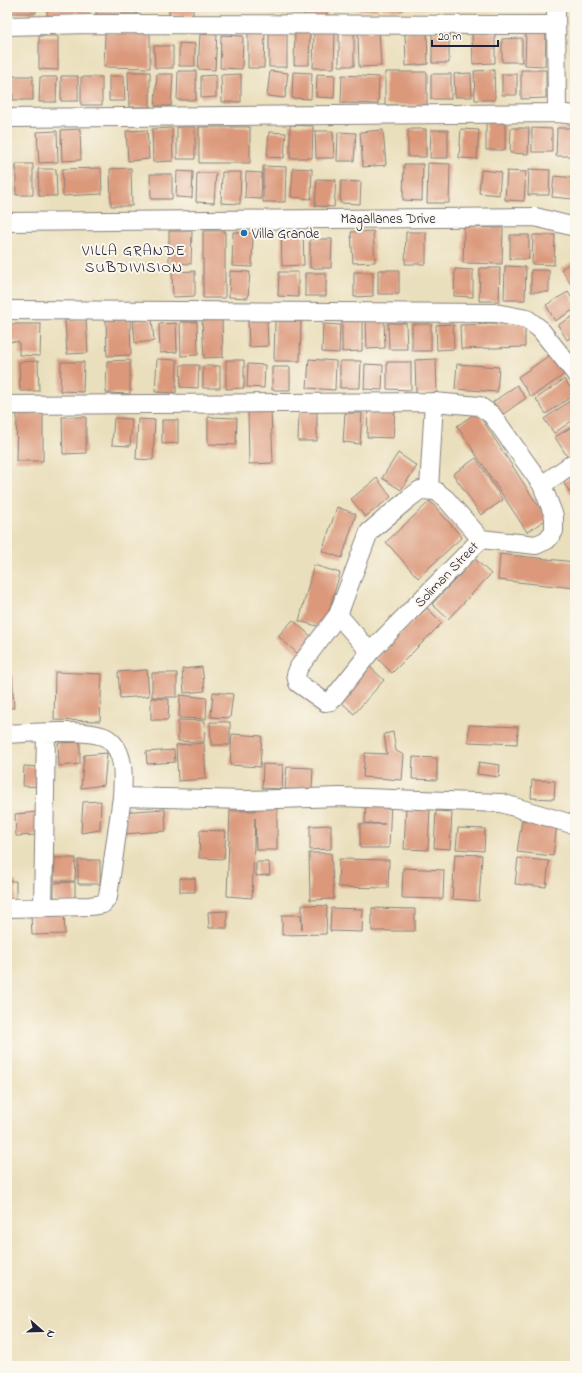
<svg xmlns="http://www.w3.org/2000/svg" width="582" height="1373" font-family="'Indie Flower',sans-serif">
<rect width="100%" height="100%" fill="#fbf7ec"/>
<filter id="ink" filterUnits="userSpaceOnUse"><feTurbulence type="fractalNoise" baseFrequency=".025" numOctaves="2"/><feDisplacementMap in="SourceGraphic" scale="8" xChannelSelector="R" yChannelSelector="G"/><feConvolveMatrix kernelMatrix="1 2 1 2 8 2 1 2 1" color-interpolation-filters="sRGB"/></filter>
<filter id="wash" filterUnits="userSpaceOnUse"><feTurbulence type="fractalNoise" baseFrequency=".012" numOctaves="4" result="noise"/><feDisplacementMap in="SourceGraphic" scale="16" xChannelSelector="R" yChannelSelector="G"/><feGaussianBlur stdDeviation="0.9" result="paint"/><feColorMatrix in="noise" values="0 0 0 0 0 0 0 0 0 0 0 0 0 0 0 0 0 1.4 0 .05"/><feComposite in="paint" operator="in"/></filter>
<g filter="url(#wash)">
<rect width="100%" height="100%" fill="#eadfbc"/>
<g id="blocks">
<path fill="#db987a" d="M9,7H36V13H9Z
M47,7H88V17H47Z
M96,7H137V14H96Z
M169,7H193V17L169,15Z
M304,7H327V17H304Z
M355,7H378V10H355Z
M382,7H404L403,10L382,9Z
M412,7H431L430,9L412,8Z
M269,30H287V67H269Z
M295,30H310L309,65H294Z
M379,30L381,66L359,67L358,31Z
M314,31H335L334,68H313Z
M339,31H354V66H339Z
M427,31L428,64L406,66L405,32Z
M526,31H546L545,66L525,65Z
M248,32H265L264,68H248Z
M449,32V63H432V33Z
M495,32V63L473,64L472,33Z
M105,33H150V68L104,67Z
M200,34L217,35L215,70L198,69Z
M221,35L243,36L242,69L220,68Z
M39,36H58V70L39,69Z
M522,38V62H502V39Z
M179,43L195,44V66H179Z
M154,46H173V68H155Z
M494,70L495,100H475L474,71Z
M521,70H546V98L521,99Z
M178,71H196V100H177Z
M270,71L288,73L285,98L267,96Z
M128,72H150V107H129Z
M293,72L312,73L311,99L292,98Z
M385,72H427V105H385Z
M471,73L472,97H455L454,74Z
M157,74H173L171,106H155Z
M241,74V102H222L221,75Z
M317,74L335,75L334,98L316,97Z
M431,74H451V99H431Z
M502,74H517V95H502Z
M216,75V97L201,98V76Z
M342,75L379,77L378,104L341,103Z
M7,76H9V100H7Z
M13,76H33V100H13Z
M61,76H78V101H61Z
M109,76H124L125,101H109Z
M40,77H57L56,102H39Z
M81,77H102V105H81Z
M486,123L505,124V150H486Z
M290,125L313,126L312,158H290Z
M177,127H195V159H177Z
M199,127H250V163H199Z
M172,128L173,161L153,162L152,129Z
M511,128H529L528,154L510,153Z
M532,128L552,129V152H532Z
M557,128H574V156H556Z
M80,129L81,160L62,161L61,130Z
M408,129H426V157H408Z
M461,129L479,130L477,159L459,158Z
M147,130L149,159L128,161L126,131Z
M383,130L386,165L363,167L360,132Z
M431,130H448V158H430Z
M57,131L58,162L39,163L37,132Z
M315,131H333L334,158H316Z
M269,132L286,133L284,158L267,157Z
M338,132L356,133L354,161H337Z
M428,163L450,164L449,203H427Z
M16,164H33V195H16Z
M404,164H423L422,201L403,200Z
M11,166L12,196H7V167Z
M263,166L286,167L285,202H263Z
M101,168L102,194L63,196L62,169Z
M131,168L132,206H111L110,169Z
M293,168L312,169L311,199L291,197Z
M38,169H56L57,196H39Z
M529,169L550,170L549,195H528Z
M481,170L501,172L499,195L479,193Z
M177,171L193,172L192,198L176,197Z
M507,171L526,172L524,201L505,200Z
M222,172H241L240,204L221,203Z
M246,172L262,173L261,199L245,198Z
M197,173H216L214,203L196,202Z
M150,174H172V199H151Z
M554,176L575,178L573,199L552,197Z
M317,179L336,180L334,207L315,206Z
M341,181L361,182L360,204L340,203Z
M464,227L503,228L502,264L463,263Z
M169,231H192L191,264L169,263Z
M203,231H225V298H203Z
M303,231L304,265L282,266L281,232Z
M373,231L375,262L353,263L351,232Z
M233,232L253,233L252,267L232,266Z
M406,232H426V264H405Z
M510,235H529V259H510Z
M533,235H555L554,265L532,264Z
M310,239H332L331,268H310Z
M575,260V281L571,284L561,269Z
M505,266L526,267L525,300H504Z
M480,268H500L499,301H479Z
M455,269L473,270V297L454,296Z
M378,270H399V294H378Z
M531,270H549V292H531Z
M195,271V296L173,297L172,272Z
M230,271L250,272L248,298L229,297Z
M279,272H298V297L278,296Z
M354,272H373V296L354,297Z
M305,273H326V296H305Z
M568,292L575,303V309L555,321L546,305Z
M575,315V335L567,340L558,325Z
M86,319L88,353L67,354L65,320Z
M152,319L154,341L135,343L133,321Z
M222,319L223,357L204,358L202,320Z
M342,319H362V351L342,352Z
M106,320H130L131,355L107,356Z
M267,320L268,346L249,347L248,321Z
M366,320H384L385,348L367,349Z
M275,321H301L300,361H274Z
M180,322H197L198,355L181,356Z
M176,323L177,352L160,353L159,324Z
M388,323H406L407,349H389Z
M525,323V347L461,349L460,325Z
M7,324H41L40,356L19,355V342L7,341Z
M323,324L340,325L339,353L322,352Z
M412,324H431V351H412Z
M453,324L454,349L437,350L436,325Z
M550,355L564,375L531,397L518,377Z
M157,359L177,360L176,393L155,392Z
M309,359L336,361L335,390L307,388Z
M436,359L437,393L416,394L415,360Z
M130,360V394L106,393L107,361Z
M226,360H244V388L226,389Z
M38,361L39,391H20L19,362Z
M340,361H361L360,388H340Z
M61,362H84L83,392L60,391Z
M387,362H411V390L387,389Z
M248,364L265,365L264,388L247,387Z
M365,364L383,365L382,390L364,389Z
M457,364L499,367L497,392L455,389Z
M181,365H199L198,388L180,387Z
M203,366H220V388H203Z
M272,367H290V390H272Z
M564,379L575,394L546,414L536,399Z
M517,385L526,398L502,415L493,402Z
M575,397V419L554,433L544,419Z
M368,409L395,410L393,438L367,437Z
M271,410L273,463L249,464L248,411Z
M299,412H317V441H298Z
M477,412L547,519L527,532L457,426Z
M17,413H43V461H16Z
M345,413H362L360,444L343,442Z
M62,417H86V453L63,454Z
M208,417L237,418L236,445L208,444Z
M114,418L132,419L130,446L112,445Z
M138,419L155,420L153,460L136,459Z
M162,420H178V443L162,444Z
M575,425V453L568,458L555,437Z
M398,453L417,466L401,490L382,478Z
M476,458L503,500L481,515L453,474Z
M575,474V500L563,482Z
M377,478L391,497L365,517L351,499Z
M430,501L462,537L418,578L386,542Z
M337,507L356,514L342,558L322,551Z
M500,554L575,562V588L498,580Z
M475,559L491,574L448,619L432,604Z
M314,565L340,573L324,628L299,621Z
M427,608L442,623L392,673L377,658Z
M293,620L314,639L299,655L278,636Z
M368,665L384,680L354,714L338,699Z
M202,667L205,691L184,693L182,669Z
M147,670L149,696L120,698L118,672Z
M55,672L102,674L100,721L54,720Z
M152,673H177V697H152Z
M7,675H12L14,708H7Z
M213,692L233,694L230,718L211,717Z
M180,695L207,698L206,719L179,718Z
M151,698L169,699L168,720H151Z
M178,720L205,721L204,742L178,741Z
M210,722H230V745H211Z
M469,725L518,727L517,744L468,742Z
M393,732L396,751L404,755L402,780L363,777L365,753L387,754L384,734Z
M232,734L262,736L260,767L230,765Z
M80,742V764L59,766L58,743Z
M204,743L206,779L178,781L176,745Z
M174,750L175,762L147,764L146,752Z
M107,753L104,785L81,788L84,755Z
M413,757L437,758V780L412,779Z
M479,762L500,765L499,777L477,774Z
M263,764L283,765L282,789L262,788Z
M24,766L43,767L41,787L23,786Z
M287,767L313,768L312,790L285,789Z
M532,780L555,781L554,799L531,798Z
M366,800L391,801L389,848H360V824H385L365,823Z
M101,801L100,830L81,833L83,802Z
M277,806V850H256L255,818L252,898L227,896L230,811H255L256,807Z
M406,808L430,809L428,850L404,849Z
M165,809L166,831L122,834L120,812Z
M436,811L452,812L450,849L434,848Z
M37,812L39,835L16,836L15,814Z
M522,820L557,824L553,856L517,852Z
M331,825V849L310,850V826Z
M458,828L485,829L484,851L456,849Z
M200,830L226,831L224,859L199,858Z
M309,853H331L334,899L310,900Z
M455,854L482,855L479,901L452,899Z
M55,858H76L75,881H54Z
M518,858L549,861L546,887L515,884Z
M339,859L389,860L388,888L338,887Z
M78,860H100V884H78Z
M256,862H269L270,875L256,876Z
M403,868L444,870L443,899L402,898Z
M180,878H195V892H180Z
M7,881H16V906H7Z
M75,882V902H54V883Z
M302,905L327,906L326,934L282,935V915H301L302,930Z
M331,908L363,909L362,932L330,931Z
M372,908L415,909V931H372Z
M227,911V928H209L208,912Z
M64,914L65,934L32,935L31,915Z"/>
</g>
</g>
<g filter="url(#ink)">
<use href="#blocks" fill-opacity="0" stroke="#86807c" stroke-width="1"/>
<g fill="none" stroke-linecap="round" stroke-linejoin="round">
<defs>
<path id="minor" d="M556,7L557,113
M7,26L90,24L556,25
M7,118L557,113L575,115
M7,222L535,217L575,227
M7,310L495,313L527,319L540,329L575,373
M7,405L434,402L479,406L492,415L542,485L554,516V531L547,540L536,545L481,539L370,652L331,701L325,702L298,683L296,675L299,667L338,615L369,532L408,499L420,490L436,491L446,499L481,539
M542,485L575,462
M429,489L434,402
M338,615L370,652
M7,734C28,733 93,728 108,739C126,752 123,779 122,797L248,800L339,797L501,803L575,825
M7,908L90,906L103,904L108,897L122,797
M43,908L46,733"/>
</defs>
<use href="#minor" stroke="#86807c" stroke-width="20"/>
<use href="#minor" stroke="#fff" stroke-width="18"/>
</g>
</g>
<circle fill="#1f6fb2" stroke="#fbf7ec" stroke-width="1.5" cx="244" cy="233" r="4"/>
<g text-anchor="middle" stroke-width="4" stroke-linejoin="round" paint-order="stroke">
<g font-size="14" fill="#22223b" stroke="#fbf7ec">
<text x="388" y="223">Magallanes Drive</text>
<text transform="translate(446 574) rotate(-46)" y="5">Soliman Street</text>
</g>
<g font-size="14" fill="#22223b" stroke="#fbf7ec" text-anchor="start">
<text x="252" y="238">Villa Grande</text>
</g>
<g font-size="15" letter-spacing="1" fill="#22223b" stroke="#fbf7ec">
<text x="134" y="255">VILLA GRANDE<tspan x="134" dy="17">SUBDIVISION</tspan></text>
</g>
</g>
<rect width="582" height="1373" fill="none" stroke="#fbf7ec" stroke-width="24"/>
<g transform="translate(42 1331) rotate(110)" stroke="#fbf7ec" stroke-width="3" paint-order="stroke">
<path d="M0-3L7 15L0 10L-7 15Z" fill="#22223b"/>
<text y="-6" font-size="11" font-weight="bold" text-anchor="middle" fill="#22223b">N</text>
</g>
<path d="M432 40v6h66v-6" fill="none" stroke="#22223b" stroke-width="2"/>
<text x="438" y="40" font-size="12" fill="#22223b" stroke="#fbf7ec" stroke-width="3" paint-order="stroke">20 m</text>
</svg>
